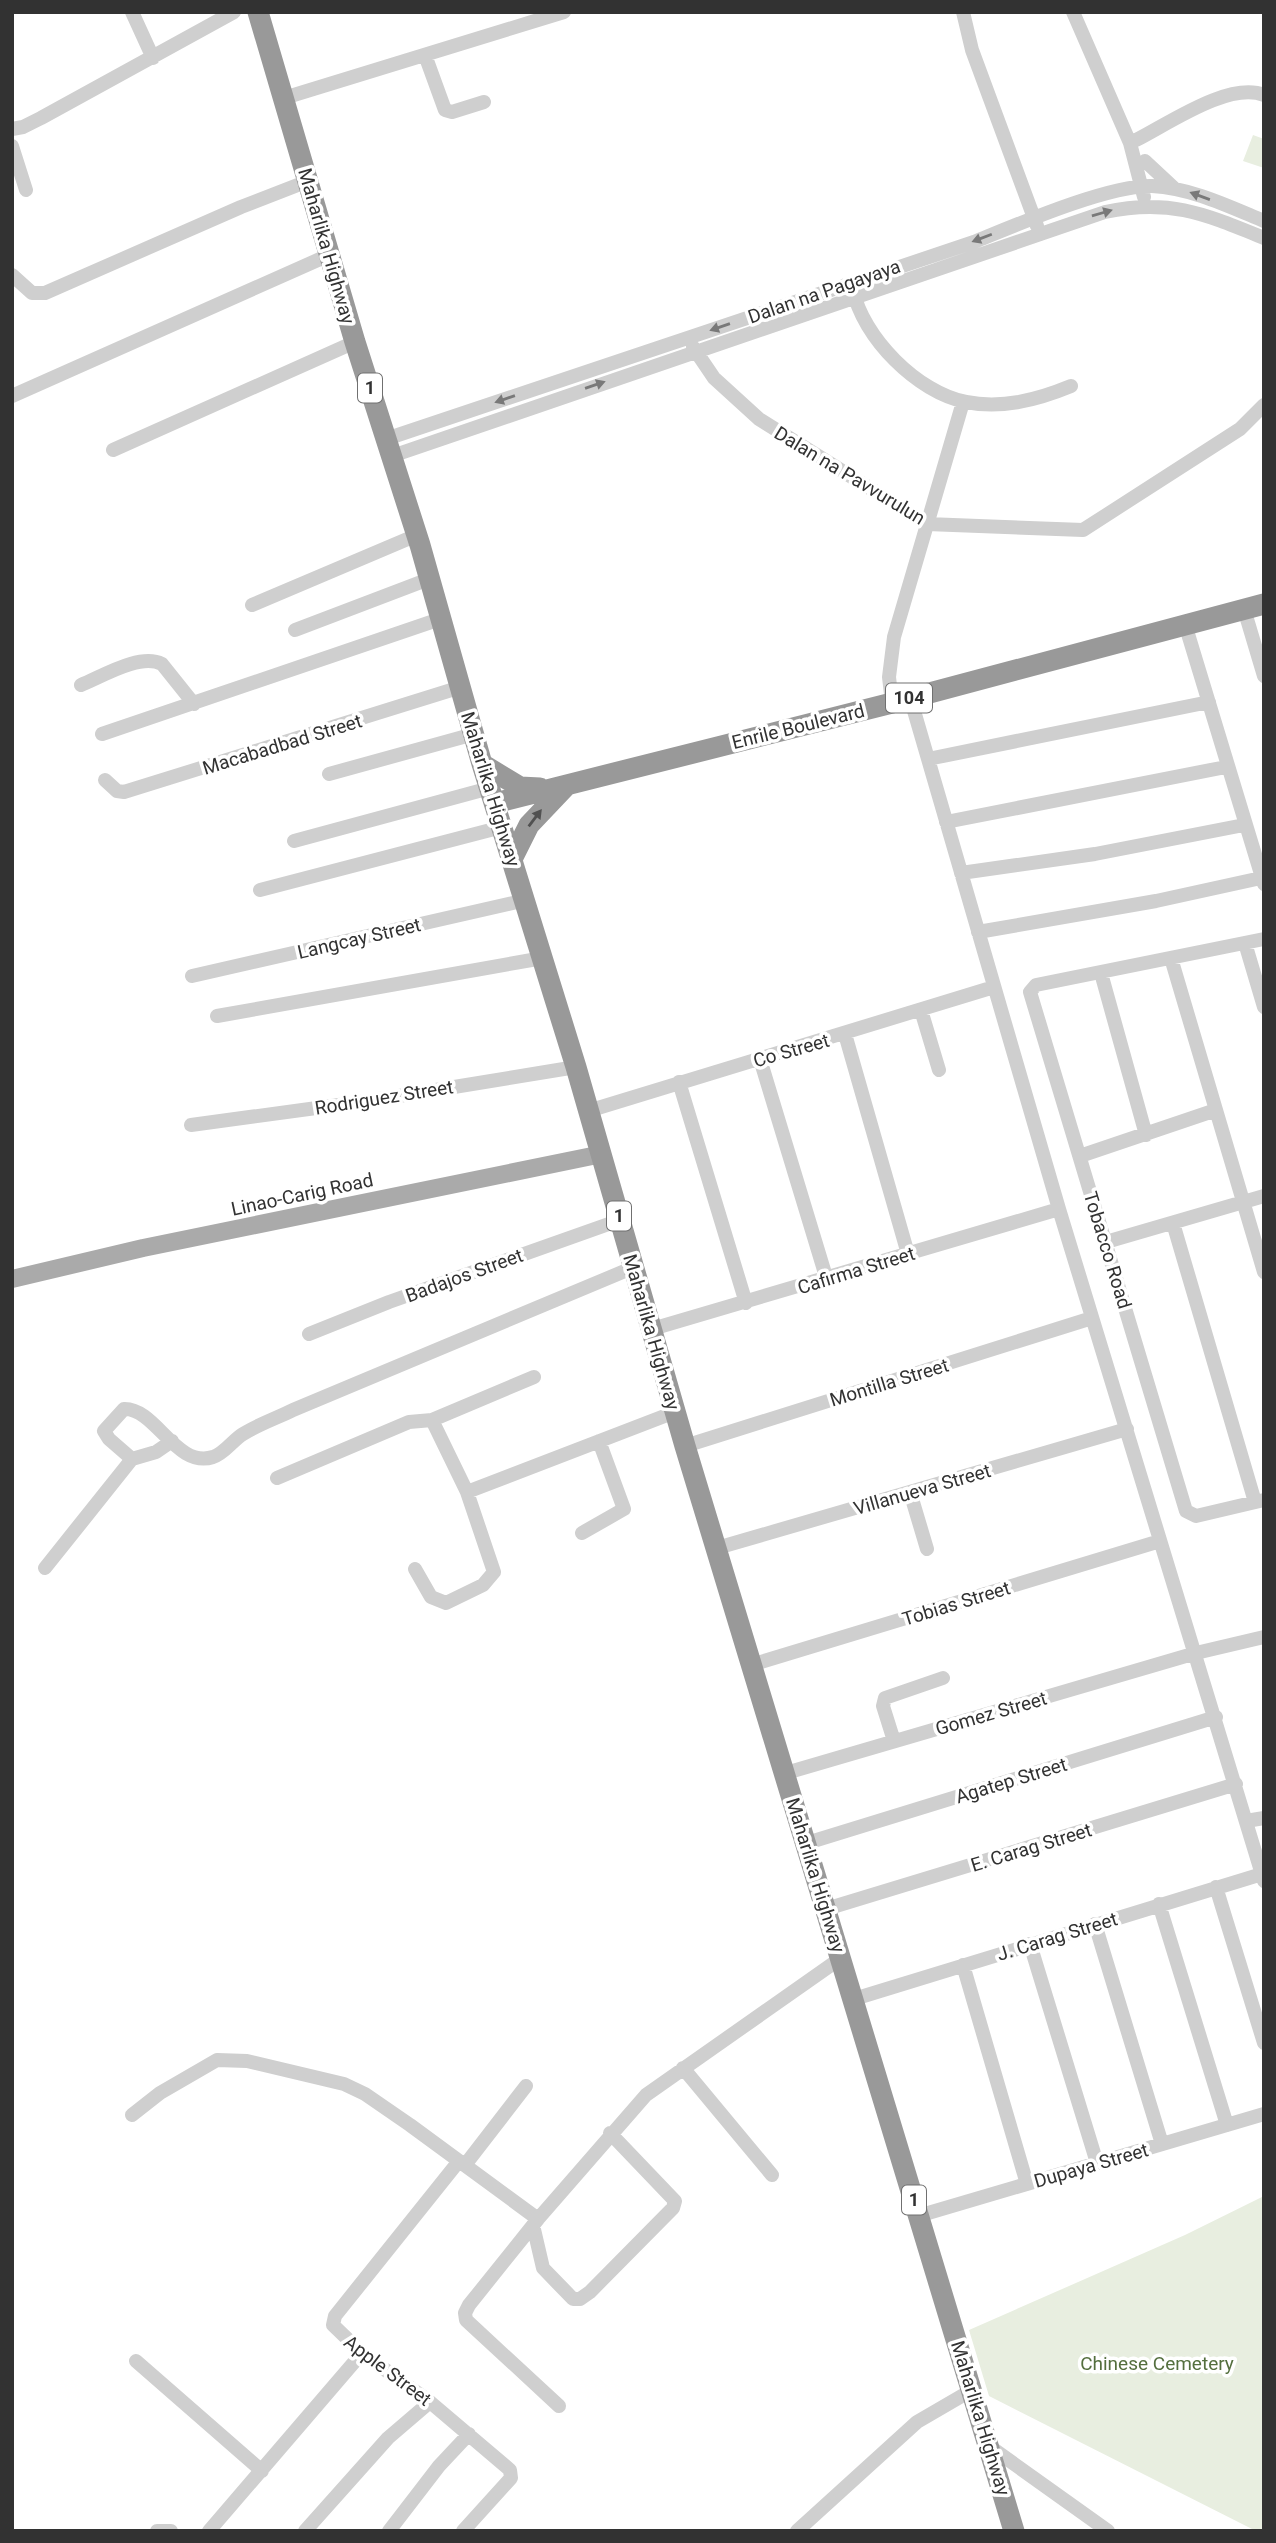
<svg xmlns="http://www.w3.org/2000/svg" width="1276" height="2543" font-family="Roboto,sans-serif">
<rect width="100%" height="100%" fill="#fff"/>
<path fill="#e8eee0" d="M1253,135L1264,139V168L1243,161Z
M1264,2196V2531H1256L989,2396L969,2330L1185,2235Z"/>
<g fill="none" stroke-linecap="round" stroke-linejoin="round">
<path stroke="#cfcfcf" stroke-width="14" d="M132,12L153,58
M963,12L972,50L1037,226
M1073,12L1130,143L1144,197
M425,55L445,110L452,112L484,102
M284,98L564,12
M12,129L23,127L41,118L234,12
M1136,140C1168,124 1229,81 1264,95
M12,146L26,190
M1145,161L1174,188
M12,275L32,293H45L241,207L308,181
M853,289C862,337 918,393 966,402C1002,409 1037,400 1071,386
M693,347L714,378L759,419L927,524L1083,530L1240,429L1264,405
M12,396L329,255
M386,439L974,242C1016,225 1108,185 1152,186C1191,188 1228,206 1264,221
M113,450L355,342
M392,456L1105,212C1169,198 1205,214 1264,238
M252,605L417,535
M1244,609L1264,676
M1185,624L1264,884
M295,630L429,579
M81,685C103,676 140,653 162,664L194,704
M910,697L1059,1209L1264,1881
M892,703L889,677L894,637L963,402
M102,734L440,619
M928,759L1209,702
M329,774L474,734
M105,780L117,791L124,792L461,687
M946,822L1226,767
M294,841L490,788
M961,873L1095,854L1244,825
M260,890L502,827
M978,932L1156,901L1261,878
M1264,939L1036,985L1030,992L1186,1511L1196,1516L1264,1500
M1245,943L1264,1007
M1171,958L1264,1272
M1101,973L1146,1135
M192,976L526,900
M921,1010L939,1070
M217,1016L543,958
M845,1034L908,1254
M760,1059L827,1280
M679,1082L746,1303
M588,1111L994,987
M191,1125L368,1101L576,1067
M1080,1156L1216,1110
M1173,1223L1255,1502
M1106,1242L1264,1196
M652,1329L1059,1209
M309,1334L389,1302L620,1220
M432,1420L534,1377
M685,1446L1092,1318
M132,1459L156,1452L172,1441
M277,1478L409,1422L432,1420L467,1492L494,1572L483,1585L446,1603L431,1597L415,1569
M467,1492L675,1412
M910,1492L927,1549
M582,1533L624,1509L599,1441
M717,1548L1127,1429
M45,1568L132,1459L109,1439L104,1431L124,1409C156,1408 176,1469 213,1457C224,1454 233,1440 243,1434C259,1424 277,1418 293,1410L632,1268
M751,1665L1160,1541
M894,1741L883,1706L885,1698L943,1678
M786,1773L1196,1653L1264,1637
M1246,1821L1264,1818
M807,1843L1216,1717
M1216,1887L1264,2043
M1159,1904L1227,2125
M826,1909L1236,1784
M1095,1924L1162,2144
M1030,1944L1097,2163
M963,1965L1027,2184
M854,1999L1262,1874
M683,2068L772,2175
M132,2115L160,2093L217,2060L247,2061L344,2084L365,2094L410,2125L538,2219
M459,2161L335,2316L333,2325L362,2353L430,2402L510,2470L511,2478L463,2531
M465,2165L526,2086
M918,2216L1264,2114
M533,2225L543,2268L573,2299H580L590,2292L673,2208L675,2201L610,2133
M136,2361L262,2471
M559,2406L466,2320L465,2313L469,2305L538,2219L646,2095L841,1958
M989,2446L1108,2531
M157,2531H171
M209,2531L362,2353
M305,2531L388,2438L430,2402
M389,2531L439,2466L469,2434
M797,2531L917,2422L972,2390"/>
<path stroke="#aaa" stroke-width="18" d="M12,1279L143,1248L602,1154"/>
<path stroke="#999" stroke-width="21" d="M258,12L355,342L420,545L482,764L576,1067L685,1446L1014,2531
M482,764L520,787L540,788
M495,803L892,703L1264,604
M512,859L529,825L566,786"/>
</g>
<defs><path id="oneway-solid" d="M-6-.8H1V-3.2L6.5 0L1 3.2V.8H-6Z" transform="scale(1.75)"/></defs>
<g fill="#797979">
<use href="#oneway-solid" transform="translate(1200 196) rotate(-160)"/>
<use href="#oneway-solid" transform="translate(1102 213) rotate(-16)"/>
<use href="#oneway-solid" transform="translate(982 238) rotate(159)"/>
<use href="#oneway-solid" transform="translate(720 327) rotate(161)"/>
<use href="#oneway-solid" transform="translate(595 385) rotate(-19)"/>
<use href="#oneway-solid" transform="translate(505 399) rotate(161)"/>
</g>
<use fill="#515151" href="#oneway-solid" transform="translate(535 818) rotate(-53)"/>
<g text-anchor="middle" stroke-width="7" stroke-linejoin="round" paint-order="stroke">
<g fill="#fff" stroke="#707070" stroke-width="2">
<rect x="358" y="373.5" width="24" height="29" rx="5"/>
<rect x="886" y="683.5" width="46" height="29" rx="5"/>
<rect x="607" y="1201.5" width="24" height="29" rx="5"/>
<rect x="902" y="2185.5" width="24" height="29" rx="5"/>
</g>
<g font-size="18" font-weight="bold" fill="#323232">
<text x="370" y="394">1</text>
<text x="909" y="704">104</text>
<text x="619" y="1222">1</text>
<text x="914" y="2206">1</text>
</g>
<g font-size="19" fill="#323232" stroke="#fff">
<text transform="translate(327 246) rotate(74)" y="7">Maharlika Highway</text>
<text transform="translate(824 291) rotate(-19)" y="7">Dalan na Pagayaya</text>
<text transform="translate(850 475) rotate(31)" y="7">Dalan na Pavvurulun</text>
<text transform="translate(798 726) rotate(-14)" y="7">Enrile Boulevard</text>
<text transform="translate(282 744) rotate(-17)" y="7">Macabadbad Street</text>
<text transform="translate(491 789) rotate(73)" y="7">Maharlika Highway</text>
<text transform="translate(359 938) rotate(-13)" y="7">Langcay Street</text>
<text transform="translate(791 1050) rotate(-16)" y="7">Co Street</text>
<text transform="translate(384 1097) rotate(-9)" y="7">Rodriguez Street</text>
<text transform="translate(302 1194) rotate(-12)" y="7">Linao-Carig Road</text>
<text transform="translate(1108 1250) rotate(73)" y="7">Tobacco Road</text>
<text transform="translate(856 1270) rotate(-17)" y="7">Cafirma Street</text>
<text transform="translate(464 1275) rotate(-20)" y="7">Badajos Street</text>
<text transform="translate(652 1332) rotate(74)" y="7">Maharlika Highway</text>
<text transform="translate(889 1382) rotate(-17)" y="7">Montilla Street</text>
<text transform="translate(922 1489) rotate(-16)" y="7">Villanueva Street</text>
<text transform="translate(956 1603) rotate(-17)" y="7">Tobias Street</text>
<text transform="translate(991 1713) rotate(-16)" y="7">Gomez Street</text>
<text transform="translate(1011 1780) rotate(-17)" y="7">Agatep Street</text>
<text transform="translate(1031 1847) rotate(-17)" y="7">E. Carag Street</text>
<text transform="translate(816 1875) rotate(73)" y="7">Maharlika Highway</text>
<text transform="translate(1057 1936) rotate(-17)" y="7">J. Carag Street</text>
<text transform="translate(1091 2165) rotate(-16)" y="7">Dupaya Street</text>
<text transform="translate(388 2370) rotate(37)" y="7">Apple Street</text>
<text transform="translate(981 2418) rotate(73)" y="7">Maharlika Highway</text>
</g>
<g font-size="19" fill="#546f3e" stroke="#fff">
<text x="1157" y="2370">Chinese Cemetery</text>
</g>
</g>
<rect width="1276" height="2543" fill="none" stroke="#323232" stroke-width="28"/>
</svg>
